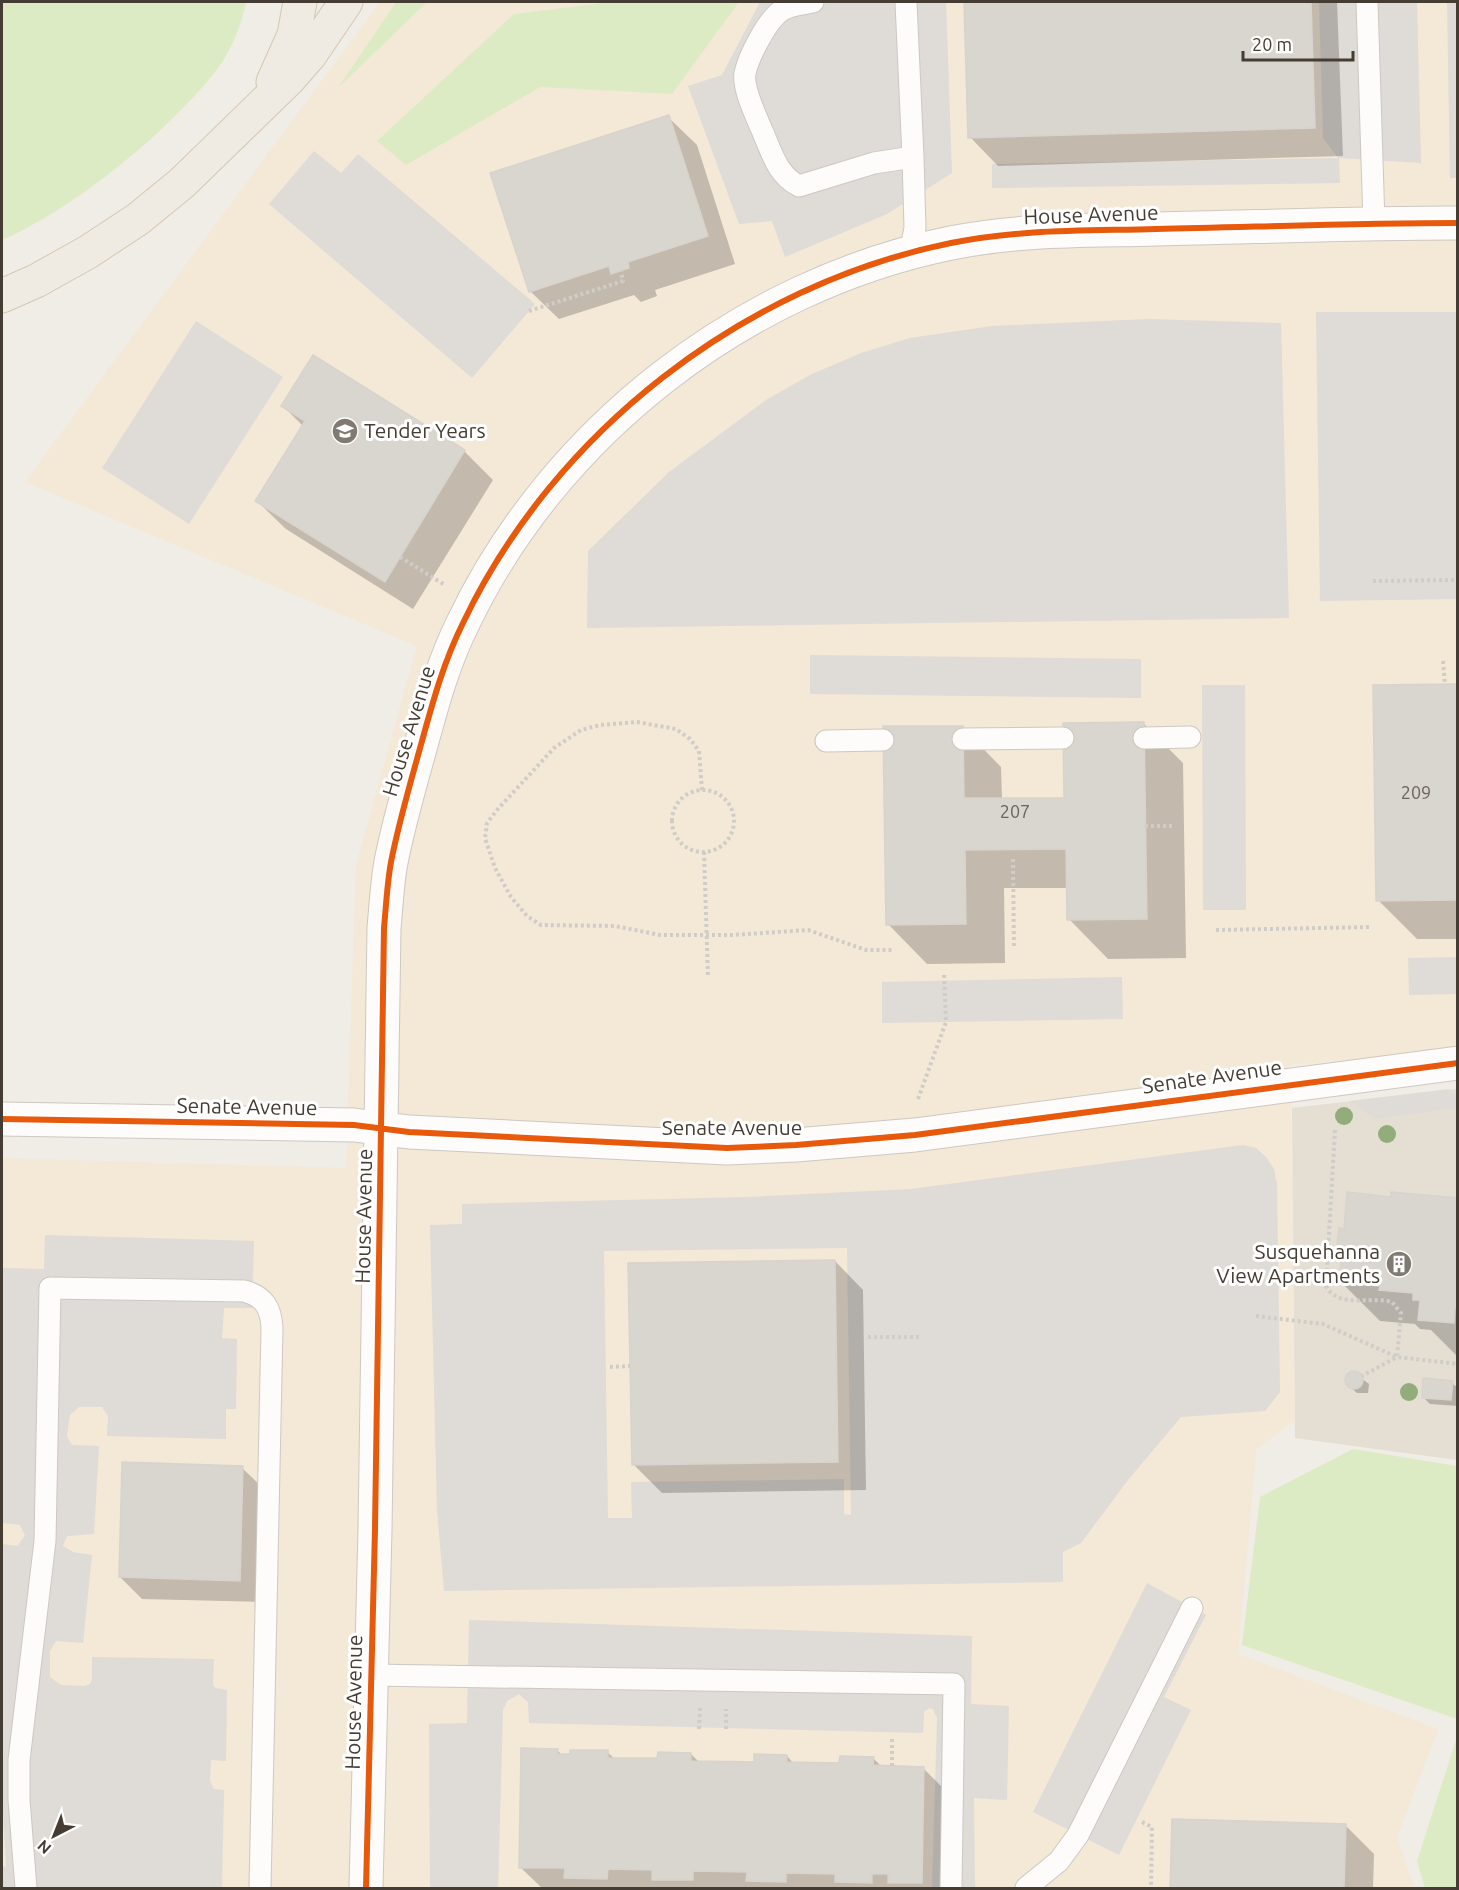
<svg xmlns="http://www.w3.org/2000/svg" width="1459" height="1890" font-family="Ubuntu,sans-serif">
<rect width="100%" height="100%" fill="#f0ece6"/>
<path fill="#e4ded3" d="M1457,1089V1460L1295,1438L1292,1108Z"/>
<path fill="#f4e8d7" d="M380,2H1457V1051L1290,1065L1295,1420L1256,1450L1238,1654L1438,1729L1397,1837L1414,1888H2V1158L346,1168L356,865L417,646L25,482Z"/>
<path fill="#ddebc4" d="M2,2H246C242,23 231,51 218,68C170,131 74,209 2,240Z
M396,2H427L338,88Z
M611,2H739L672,94L540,87L406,165L377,141L514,14Z
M1353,1449L1457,1466V1719L1242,1645L1260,1497Z
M1457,1737V1888H1425L1417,1861Z"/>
<path fill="#dfdbd6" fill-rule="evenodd" d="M760,2H946L952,173L887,214L785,257L772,221L739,224L688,86L722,75Z
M1319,2H1417L1421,163L1339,158L1340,183L992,188V164L1338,158L1323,138Z
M1447,2H1457V178H1450Z
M314,151L341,173L358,154L535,304L472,378L269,204Z
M1316,312H1457V599L1320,601Z
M1148,319L1281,323L1289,618L587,628L588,551L669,472L766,400L810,375L861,353L910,338L992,326Z
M196,321L283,377L189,524L102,468Z
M810,655L1141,659V698L810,694Z
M1202,685H1245L1246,910H1203Z
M1457,957V994L1409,995L1408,958Z
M1122,977L1123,1019L882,1023V982Z
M1449,1089L1457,1096V1108L1375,1119L1350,1101Z
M1243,1145L1256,1148L1266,1157L1274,1169L1277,1184L1280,1392L1265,1411L1181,1417L1128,1480L1081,1543L1063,1552V1582L444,1591L437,1509L430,1225L462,1224V1204L747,1197L911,1189ZM847,1248L851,1515L844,1514V1479L631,1482L632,1518H608L604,1251Z
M45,1235L254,1241L252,1308H224L222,1338L237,1339L236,1409H226V1439L107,1436L108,1416L102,1407H79L70,1415L67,1436L70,1442L73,1445L99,1446L94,1534L67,1536L63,1546L73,1552L92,1555L83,1643L56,1641L50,1651V1677L61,1685L84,1686L90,1684L92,1679V1657L214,1659L213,1685L216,1688L227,1690L226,1761L211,1760L210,1781L214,1789L224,1790L222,1888H2V1867L6,1866L2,1797V1544L17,1546L25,1536L20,1525L2,1523L3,1268L44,1269Z
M1147,1583L1206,1615L1164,1697L1191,1710L1119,1855L1033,1812Z
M469,1620L972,1636L971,1704L1009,1706L1007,1800L974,1798L975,1888H932L937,1718L933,1709L929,1708L924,1712L923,1733L529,1723L528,1702L519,1694L507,1701L503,1710L498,1888H430L429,1724L467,1723Z"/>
<path fill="#0003" d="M965,2H1337L1343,156L998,166L970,137Z
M668,117L697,145L735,264L655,290L657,296L641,302L634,295L559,319L530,291Z
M313,357L464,451L493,480L413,609L286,529L257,501L303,426L283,406Z
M1458,686V939H1417L1378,900Z
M1143,723L1183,763L1186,958L1108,959L1069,919L1068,888H1004L1005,963L927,964L888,924L962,727L1001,767L1002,799H1066Z
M1393,1198L1458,1199V1357L1431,1330L1420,1329L1415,1324L1380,1321L1341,1282L1344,1249L1339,1245L1345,1231Z
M835,1261L863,1290L866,1490L662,1493L633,1464Z
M1353,1372L1369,1384L1368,1393H1357L1349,1386L1346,1381L1348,1374Z
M1452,1383L1458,1388V1406L1430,1404L1423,1397Z
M242,1468L264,1489L261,1602L142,1599L120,1577Z
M557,1750L563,1756L607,1752L615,1759L659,1760L691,1754L699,1762L756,1763L787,1756L794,1764H841L873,1758L882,1767L923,1768L952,1797L950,1888H542L520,1867Z
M1173,1820L1345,1825L1374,1854L1373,1888H1171Z"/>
<path fill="#d9d5cf" stroke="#d8d3cc" stroke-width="1.5" d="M964,2H1311L1315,128L968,138Z
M669,115L708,236L628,262L629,268L611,274L609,266L529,292L490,173Z
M313,355L465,450L385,582L255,501L305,421L281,406Z
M1458,684V900L1376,901L1373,685Z
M1144,722L1147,919L1067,920L1066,849L965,850L966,924L886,925L883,726H963L964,798H1064L1063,723Z
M1347,1192L1391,1197V1192L1458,1198V1308H1455L1454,1323L1418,1320L1420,1300H1413V1293L1379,1290L1380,1286L1339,1282L1343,1246L1337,1245L1339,1228L1344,1229Z
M835,1260L838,1462L632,1465L628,1263Z
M1345 1380a9 9 0 1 1 18 0a9 9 0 1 1-18 0Z
M1423,1378L1453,1381L1451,1400L1422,1398Z
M122,1462L243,1466L240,1581L119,1577Z
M521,1748L558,1749L557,1754H570V1750H608V1758H657L658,1752L691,1753V1761L754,1762V1754L787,1755V1762L839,1763L840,1756L874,1757L873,1765L924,1767L922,1883H888V1874H872V1883L835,1882V1874L786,1873V1882L746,1881L747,1872L693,1871V1880H652V1870L608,1869L607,1879L564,1878L565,1868H519Z
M1172,1819L1346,1824L1344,1888H1170Z"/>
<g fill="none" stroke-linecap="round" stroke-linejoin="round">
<defs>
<path id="service" d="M813,2C803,4 790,5 782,10C767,20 749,56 745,73C742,89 758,120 764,135C773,156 778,175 799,186L874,163L913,157L906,2
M1367,2L1374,223
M910,254L915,228L913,157
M1144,738L1190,737
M963,739L1063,738
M826,741L883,740
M371,1675L954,1684L951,1888
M26,1888L19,1800V1760L45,1541L50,1288L244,1291C264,1296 271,1308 272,1328L260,1888
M1026,1888L1059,1861L1078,1835L1192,1608"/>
<path id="minor" d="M2,1119L354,1125L409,1132L727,1148L796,1145L915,1135L1458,1063
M366,1888L375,1529L384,928C386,907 387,884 391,862C399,821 411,781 422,741C433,701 444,661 463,623C554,432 743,285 951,243C1022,229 1085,231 1156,229C1256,227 1357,223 1458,223"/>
<path id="primary" d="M273,82L294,35L300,2
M2,296L36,281L88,252L138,219L182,183L289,79L310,55L346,2"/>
</defs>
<use href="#service" stroke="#ccc8c2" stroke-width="23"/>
<use href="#minor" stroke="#ccc8c2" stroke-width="35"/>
<use href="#primary" stroke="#d3c8b2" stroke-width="35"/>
<path stroke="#d0cdc9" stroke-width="4" stroke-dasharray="3 3" stroke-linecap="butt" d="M529,311L623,281L621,271
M400,557L445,585
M1373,581L1458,580
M1443,661L1445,685
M702,790L699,751L690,739L676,729L637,722L600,725L581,730L554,748L497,810L487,823L485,838L495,868L511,897L527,916L541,925L615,926L660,935H733L808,930L866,950H892
M672 821a31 31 0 1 1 62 0a31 31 0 1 1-62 0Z
M1145,826H1172
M704,852L708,976
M1013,859L1014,949
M1216,930L1372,927
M918,1099L946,1022L944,972
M1335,1130L1326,1286C1338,1309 1371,1296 1392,1302L1401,1313L1397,1357L1362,1376
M1256,1316L1323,1324L1397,1357L1458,1364
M868,1337H919
M610,1367L630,1366
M699,1729L700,1708
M726,1729V1709
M892,1766V1737
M1142,1822L1152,1827L1151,1888"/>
<use href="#service" stroke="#fdfcfb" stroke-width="21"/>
<use href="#minor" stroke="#fdfcfb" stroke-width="33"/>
<use href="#primary" stroke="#f0ebe2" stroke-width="33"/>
<defs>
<path id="cycleway" d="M2,1119L354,1125L409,1132L727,1148L796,1145L915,1135L1458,1063
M366,1888L375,1529L384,928C386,907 387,884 391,862C399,821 411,781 422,741C433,701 444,661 463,623C554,432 743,285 951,243C1022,229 1085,231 1156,229C1256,227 1357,223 1458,223"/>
</defs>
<use href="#cycleway" stroke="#fff" stroke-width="10"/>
<use href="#cycleway" stroke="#e8590c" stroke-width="6"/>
</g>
<g fill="#92ad7b">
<circle cx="1344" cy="1116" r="9"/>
<circle cx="1387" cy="1134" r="9"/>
<circle cx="1409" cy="1392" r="9"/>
</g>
<defs>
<symbol id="school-disc" viewBox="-11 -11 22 22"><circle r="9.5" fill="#817a72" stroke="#fff"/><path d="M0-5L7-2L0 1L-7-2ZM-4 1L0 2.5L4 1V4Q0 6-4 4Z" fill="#fff"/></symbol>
<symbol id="building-disc" viewBox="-11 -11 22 22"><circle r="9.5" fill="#817a72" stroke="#fff"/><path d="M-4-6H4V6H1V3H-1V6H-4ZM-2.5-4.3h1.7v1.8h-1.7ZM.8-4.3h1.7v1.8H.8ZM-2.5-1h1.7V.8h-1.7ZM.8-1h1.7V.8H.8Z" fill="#fff"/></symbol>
</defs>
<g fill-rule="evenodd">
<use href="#school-disc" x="330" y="416" width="30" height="30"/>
<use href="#building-disc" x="1384" y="1249" width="30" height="30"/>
</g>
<g text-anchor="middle" stroke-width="6" stroke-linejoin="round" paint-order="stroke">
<g font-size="18" fill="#6b645b">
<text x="1416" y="799">209</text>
<text x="1015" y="818">207</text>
</g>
<g font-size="21" fill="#453d33" stroke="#fff">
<text transform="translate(1091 215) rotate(-2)" y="7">House Avenue</text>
<text transform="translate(409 731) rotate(-73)" y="7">House Avenue</text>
<text transform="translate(1212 1077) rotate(-8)" y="7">Senate Avenue</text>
<text transform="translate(247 1107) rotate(1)" y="7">Senate Avenue</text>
<text x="732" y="1135">Senate Avenue</text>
<text transform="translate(364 1216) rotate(-89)" y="7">House Avenue</text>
<text transform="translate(354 1702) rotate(-89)" y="7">House Avenue</text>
</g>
<g font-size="21" fill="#453d33" stroke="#fff" text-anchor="start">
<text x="364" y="438">Tender Years</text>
<text x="1380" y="1259" text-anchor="end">Susquehanna<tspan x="1380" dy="24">View Apartments</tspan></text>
</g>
</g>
<rect width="1459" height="1890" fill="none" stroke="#453d33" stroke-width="6"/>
<g transform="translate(54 1836) rotate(222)" stroke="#ffffff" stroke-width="4.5" paint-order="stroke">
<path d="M0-4.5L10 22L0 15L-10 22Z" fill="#453d33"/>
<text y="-9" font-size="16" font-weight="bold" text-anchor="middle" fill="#453d33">N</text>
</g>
<path d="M1243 51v9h110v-9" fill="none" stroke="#453d33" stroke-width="3"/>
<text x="1252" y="51" font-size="18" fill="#453d33" stroke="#ffffff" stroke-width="4.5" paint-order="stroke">20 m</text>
</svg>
